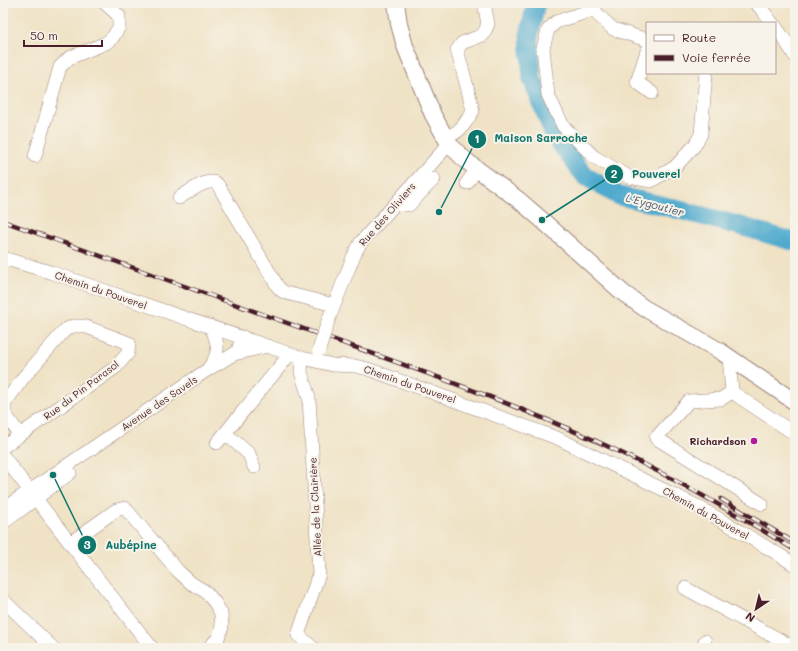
<svg xmlns="http://www.w3.org/2000/svg" width="798" height="651" font-family="Mali,sans-serif">
<rect width="100%" height="100%" fill="#f7f3e8"/>
<filter id="ink" filterUnits="userSpaceOnUse"><feTurbulence type="fractalNoise" baseFrequency=".025" numOctaves="2"/><feDisplacementMap in="SourceGraphic" scale="8" xChannelSelector="R" yChannelSelector="G"/><feConvolveMatrix kernelMatrix="1 2 1 2 8 2 1 2 1" color-interpolation-filters="sRGB"/></filter>
<filter id="wash" filterUnits="userSpaceOnUse"><feTurbulence type="fractalNoise" baseFrequency=".012" numOctaves="4" result="noise"/><feDisplacementMap in="SourceGraphic" scale="16" xChannelSelector="R" yChannelSelector="G"/><feGaussianBlur stdDeviation="0.9" result="paint"/><feColorMatrix in="noise" values="0 0 0 0 0 0 0 0 0 0 0 0 0 0 0 0 0 1.4 0 .05"/><feComposite in="paint" operator="in"/></filter>
<g filter="url(#wash)">
<rect width="100%" height="100%" fill="#efe2c5"/>
<g fill="none" stroke-linecap="round" stroke-linejoin="round">
<path stroke="#50aace" stroke-width="19" d="M536,3L529,35L532,79L555,137L585,176L619,196L661,205L744,227L795,242"/>
</g>
</g>
<g filter="url(#ink)">
<g fill="none" stroke-linecap="round" stroke-linejoin="round">
<defs>
<path id="minor" d="M592,3L597,14L613,29L647,40
M755,3L760,7L772,23
M595,9L556,22L548,30L543,48L548,95L563,126L594,157L629,177L651,181L675,167L695,145L701,134L706,73
M775,26L785,40L795,56
M647,51L637,82L652,93
M445,137C461,133 464,124 473,111L468,90L457,50L462,43L483,35L488,24L484,3
M35,156L60,67L69,58L106,43L113,37L119,27V16L105,3
M467,183L476,170
M179,198C187,193 203,181 212,182C215,182 216,183 218,185L278,287L282,291L286,293L334,305
M396,203L409,205L434,179
M3,258L50,272L302,358L333,365L355,366L368,369L557,438L697,506L778,554L795,565
M328,321L354,255L361,242L449,144
M234,354L268,346
M729,357L732,392L795,434
M302,358L301,372L309,398L319,574L298,635L313,648
M208,369C221,353 219,343 210,326
M732,392L721,399L689,401L656,438L762,504
M225,433L249,454L254,467
M217,443L290,354
M3,447L116,367L128,353L129,343L84,326H73L65,330L23,378L5,403V414L20,435
M3,456L70,543L152,648
M3,509L207,370L234,354L238,350L243,337
M3,523L70,473
M70,543L116,510L125,508L178,571L191,583L206,592L215,603L221,613L222,627L218,638L209,648
M685,588L789,645
M3,600L53,648
M704,648L705,641"/>
<path id="major" d="M396,3L399,24L405,46L433,115L449,144L465,160L520,201L542,220L622,292L644,308L720,351L795,402"/>
</defs>
<use href="#minor" stroke="#9c8078" stroke-width="14"/>
<use href="#major" stroke="#9c8078" stroke-width="18"/>
<use href="#minor" stroke="#fff" stroke-width="13"/>
<use href="#major" stroke="#fff" stroke-width="16"/>
<defs>
<path id="rail" d="M3,221C103,257 204,293 304,329C402,364 500,398 594,440C664,472 730,510 795,550
M721,499L795,543"/>
</defs>
<use href="#rail" stroke="#4a1f2b" stroke-width="4.5"/>
<use href="#rail" stroke="#f7f3e8" stroke-width="3" stroke-dasharray="9" stroke-linecap="butt"/>
<defs>
<path id="minor-bridge" d="M319,350L328,321"/>
</defs>
<use href="#minor-bridge" stroke="#9c8078" stroke-width="14" stroke-linecap="butt"/>
<use href="#minor-bridge" stroke="#fff" stroke-width="13"/>
</g>
</g>
<circle fill="#b5179e" stroke="#f7f3e8" stroke-width="1.5" cx="754" cy="441" r="4"/>
<g text-anchor="middle" stroke-width="4" stroke-linejoin="round" paint-order="stroke">
<g font-size="10" fill="#4a1f2b" stroke="#f7f3e8">
<text transform="translate(387 214) rotate(-49)" y="4">Rue des Oliviers</text>
<text transform="translate(101 290) rotate(19)" y="4">Chemin du Pouverel</text>
<text transform="translate(410 384) rotate(19)" y="4">Chemin du Pouverel</text>
<text transform="translate(81 390) rotate(-37)" y="4">Rue du Pin Parasol</text>
<text transform="translate(159 403) rotate(-34)" y="4">Avenue des Savels</text>
<text transform="translate(315 507) rotate(-93)" y="4">Allée de la Clairière</text>
<text transform="translate(706 513) rotate(29)" y="4">Chemin du Pouverel</text>
</g>
<g font-size="10" font-weight="bold" fill="#4a1f2b" stroke="#f7f3e8" text-anchor="end">
<text x="746" y="445">Richardson</text>
</g>
<g font-size="11" font-style="italic" fill="#4c576c" stroke="#f7f3e8">
<text transform="translate(655 205) rotate(15)" y="4">L'Eygoutier</text>
</g>
</g>
<path fill="none" stroke="#0f766e" stroke-width="1.5" d="M439 212L477 139M542 220L614 174M53 475L87 545"/>
<g fill="#0f766e" stroke="#f7f3e8" stroke-width="1.5">
<circle cx="439" cy="212" r="4"/>
<circle cx="542" cy="220" r="4"/>
<circle cx="53" cy="475" r="4"/>
<circle cx="477" cy="139" r="10"/>
<circle cx="614" cy="174" r="10"/>
<circle cx="87" cy="545" r="10"/>
</g>
<g font-size="12" text-anchor="middle" font-weight="bold" fill="#fff">
<text x="477" y="143">1</text>
<text x="614" y="178">2</text>
<text x="87" y="549">3</text>
</g>
<g font-size="11" text-anchor="middle" font-weight="bold" fill="#0f766e" stroke="#f7f3e8" stroke-width="4" stroke-linejoin="round" paint-order="stroke">
<text x="541" y="142">Maison Sarroche</text>
<text x="656" y="178">Pouverel</text>
<text x="131" y="549">Aubépine</text>
</g>
<rect width="798" height="651" fill="none" stroke="#f7f3e8" stroke-width="16"/>
<rect x="646" y="22" width="130" height="52" fill="#f7f3e8" stroke="#b29e9c"/>
<rect x="654" y="35" width="20" height="6" fill="#ffffff" stroke="#b29e9c"/>
<text x="682" y="42" font-size="12" fill="#4a1f2b">Route</text>
<rect x="654" y="55" width="20" height="6" fill="#4a1f2b" stroke="#b29e9c"/>
<text x="682" y="62" font-size="12" fill="#4a1f2b">Voie ferrée</text>
<g transform="translate(756 609) rotate(215)" stroke="#f7f3e8" stroke-width="3" paint-order="stroke">
<path d="M0-3L7 15L0 10L-7 15Z" fill="#4a1f2b"/>
<text y="-6" font-size="11" font-weight="bold" text-anchor="middle" fill="#4a1f2b">N</text>
</g>
<path d="M24 40v6h78v-6" fill="none" stroke="#4a1f2b" stroke-width="2"/>
<text x="30" y="40" font-size="12" fill="#4a1f2b" stroke="#f7f3e8" stroke-width="3" paint-order="stroke">50 m</text>
</svg>
